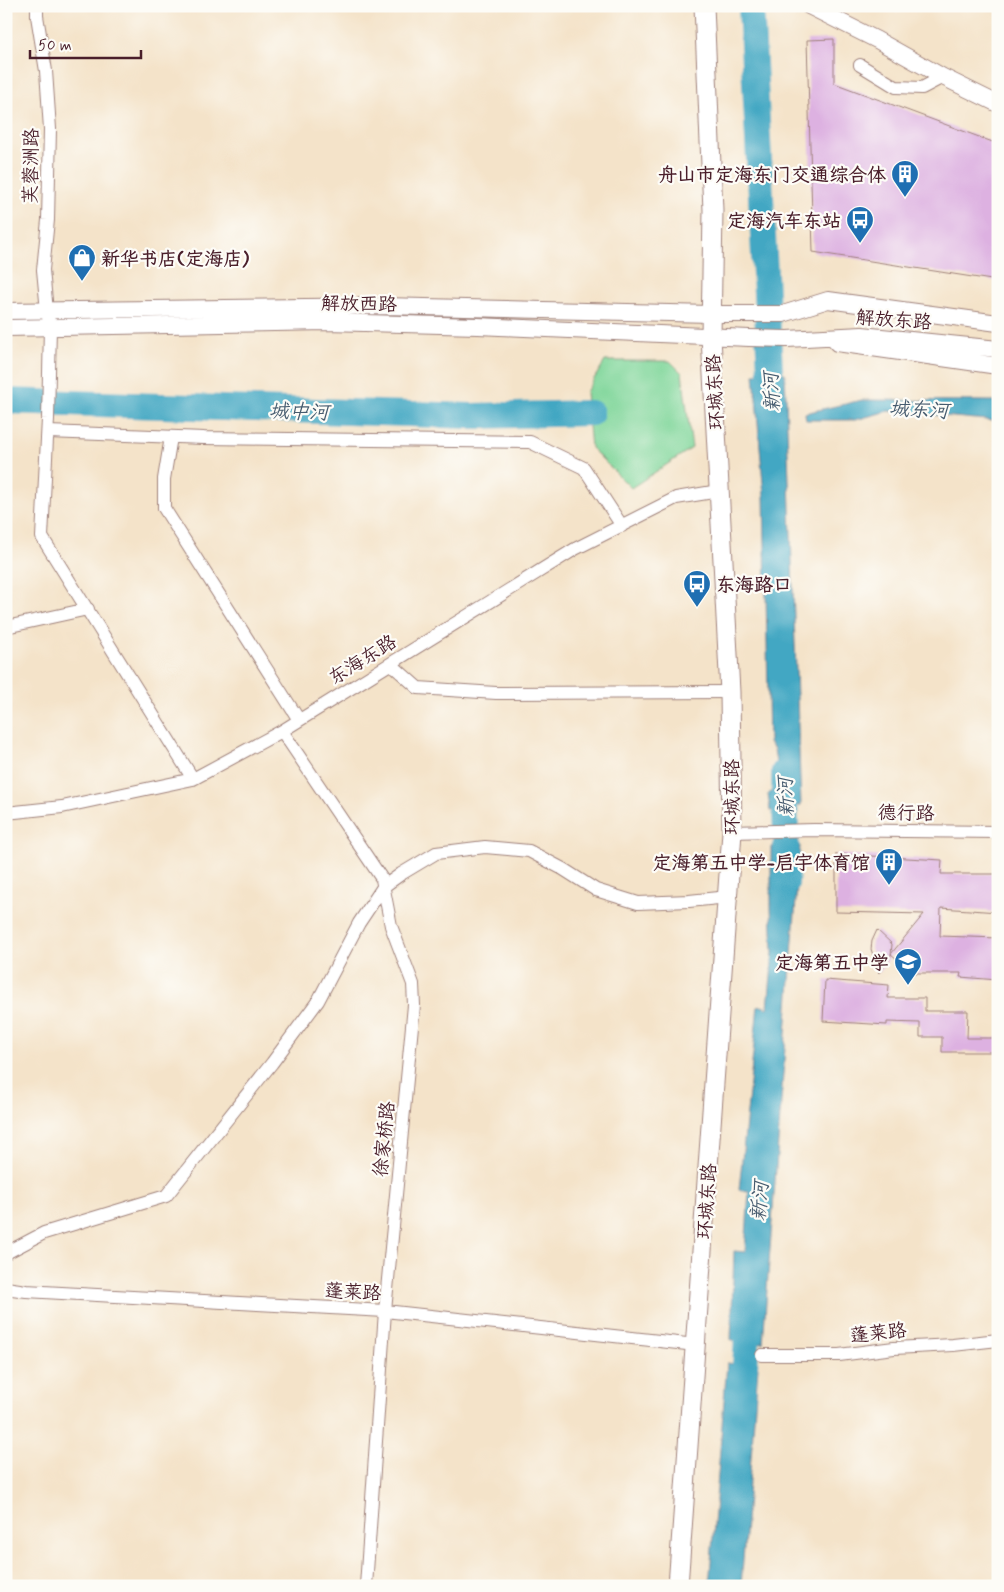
<svg xmlns="http://www.w3.org/2000/svg" width="1004" height="1592" font-family="Mynerve,'LXGW WenKai TC',sans-serif">
<rect width="100%" height="100%" fill="#fdfcf7"/>
<filter id="ink" filterUnits="userSpaceOnUse"><feTurbulence type="fractalNoise" baseFrequency=".02" numOctaves="2"/><feDisplacementMap in="SourceGraphic" scale="10" xChannelSelector="R" yChannelSelector="G"/><feConvolveMatrix kernelMatrix="1 2 1 2 8 2 1 2 1" color-interpolation-filters="sRGB"/></filter>
<filter id="wash" filterUnits="userSpaceOnUse"><feTurbulence type="fractalNoise" baseFrequency=".0096" numOctaves="4" result="noise"/><feDisplacementMap in="SourceGraphic" scale="20" xChannelSelector="R" yChannelSelector="G"/><feGaussianBlur stdDeviation="1.12" result="paint"/><feColorMatrix in="noise" values="0 0 0 0 0 0 0 0 0 0 0 0 0 0 0 0 0 1.4 0 .05"/><feComposite in="paint" operator="in"/></filter>
<g filter="url(#wash)">
<rect width="100%" height="100%" fill="#f4e3c9"/>
<path fill="#7fd69a" stroke="#647a62" d="M605,361H670L682,373L692,448L631,488L591,448L586,392Z"/>
<path fill="#43a7c3" stroke="#466377" d="M785,373L801,805L770,811L768,794L779,785L774,749L769,743L764,496L754,374Z
M862,400L998,401V421L888,411L855,420H806L805,413Z
M800,846L763,1343L731,1340L734,1251L745,1252L749,1191L739,1190L758,1005L768,1008L773,953L771,908V847Z
M727,1363L758,1367L741,1586H709Z"/>
<g fill="none" stroke-linecap="round" stroke-linejoin="round">
<path stroke="#43a7c3" stroke-width="26" d="M751,6L772,408
M6,401L472,416L591,413
M784,772L787,868L786,883
M742,1401L750,1305"/>
</g>
<g id="blocks">
<path fill="#ddb1e1" d="M834,39V83L998,144V281L813,252L807,40Z
M836,854L942,860L941,874H998V912L941,908L940,936L998,938V980L960,977L961,973H914L891,954L924,914L836,912Z
M877,930L892,944L891,955L879,973L871,949L872,941Z
M825,980L889,985L888,998H925V1011H968L967,1038H998V1052H942V1037H920V1023L887,1022V1025L823,1021Z"/>
</g>
</g>
<g filter="url(#ink)">
<use href="#blocks" fill-opacity="0" stroke="#9f817a" stroke-width="1"/>
<g fill="none" stroke-linecap="round" stroke-linejoin="round">
<defs>
<path id="minor" d="M37,6V16L46,71L50,129L48,220L43,270L47,311L50,327L48,419L42,537L193,779
M860,65L896,87L922,88L943,77
M48,432L204,438L530,442L584,468L622,526
M171,437L164,479V508L299,720
M6,627L88,609
M391,664L418,688L496,693L730,692
M282,731L382,879L391,926L413,984L414,1005L385,1311L366,1586
M6,813L62,807L193,779L282,731L575,549L676,498L719,491
M732,832L814,830L998,832
M6,1253L44,1233L166,1196L272,1063L318,1001L359,923L383,887L401,874L436,853L485,847L529,851L563,869L596,890L638,903L689,901L728,897
M6,1288L26,1291L385,1311L696,1345
M762,1355H839L894,1348L953,1345L998,1340"/>
<path id="tertiary" d="M809,6L877,40L943,77L998,104
M6,311L384,306L711,314H783L828,300L998,323
M6,328L327,322L478,326L749,338L787,339L862,335L998,349
M837,343L998,366"/>
<path id="secondary" d="M678,1586L732,832L730,692L711,337L713,210L704,6"/>
</defs>
<use href="#minor" stroke="#9f817a" stroke-width="14"/>
<use href="#tertiary" stroke="#9f817a" stroke-width="18"/>
<use href="#secondary" stroke="#9f817a" stroke-width="21"/>
<use href="#minor" stroke="#fff" stroke-width="12"/>
<use href="#tertiary" stroke="#fff" stroke-width="16"/>
<use href="#secondary" stroke="#fff" stroke-width="19"/>
</g>
</g>
<defs>
<symbol id="building-pin" viewBox="-11 -11 22 30"><path d="M0 17L-7.5 6A9.5 9.5 0 1 1 7.5 6Z" fill="#1f6fb2" stroke="#fdfcf7"/><path d="M-4-6H4V6H1V3H-1V6H-4ZM-2.5-4.3h1.7v1.8h-1.7ZM.8-4.3h1.7v1.8H.8ZM-2.5-1h1.7V.8h-1.7ZM.8-1h1.7V.8H.8Z" fill="#fff"/></symbol>
<symbol id="bus-pin" viewBox="-11 -11 22 30"><path d="M0 17L-7.5 6A9.5 9.5 0 1 1 7.5 6Z" fill="#1f6fb2" stroke="#fdfcf7"/><path d="M-5-6H5V4H4V6H2V4H-2V6H-4V4H-5ZM-3.5-4V0h7V-4ZM-3.5 1.2v1.5H-2V1.2ZM2 1.2v1.5H3.5V1.2Z" fill="#fff"/></symbol>
<symbol id="shop-pin" viewBox="-11 -11 22 30"><path d="M0 17L-7.5 6A9.5 9.5 0 1 1 7.5 6Z" fill="#1f6fb2" stroke="#fdfcf7"/><path d="M-5-2.5h2.3a2.7 3.5 0 0 1 5.4 0H5L5.5 6h-11ZM-1.5-2.5h3a1.5 2.3 0 0 0-3 0Z" fill="#fff"/></symbol>
<symbol id="school-pin" viewBox="-11 -11 22 30"><path d="M0 17L-7.5 6A9.5 9.5 0 1 1 7.5 6Z" fill="#1f6fb2" stroke="#fdfcf7"/><path d="M0-5L7-2L0 1L-7-2ZM-4 1L0 2.5L4 1V4Q0 6-4 4Z" fill="#fff"/></symbol>
</defs>
<g fill-rule="evenodd">
<use href="#building-pin" x="889" y="158" width="32" height="43"/>
<use href="#bus-pin" x="844" y="204" width="32" height="43"/>
<use href="#shop-pin" x="66" y="242" width="32" height="43"/>
<use href="#bus-pin" x="681" y="568" width="32" height="43"/>
<use href="#building-pin" x="873" y="846" width="32" height="43"/>
<use href="#school-pin" x="892" y="946" width="32" height="43"/>
</g>
<g text-anchor="middle" stroke-width="4.5" stroke-linejoin="round" paint-order="stroke">
<g font-size="19" fill="#4a1f2b" stroke="#fdfcf7">
<text transform="translate(30 166) rotate(-89)" y="7">芙蓉洲路</text>
<text transform="translate(359 303) rotate(1)" y="7">解放西路</text>
<text transform="translate(894 319) rotate(4)" y="7">解放东路</text>
<text transform="translate(714 392) rotate(-93)" y="7">环城东路</text>
<text transform="translate(362 659) rotate(-32)" y="7">东海东路</text>
<text transform="translate(731 797) rotate(-90)" y="7">环城东路</text>
<text transform="translate(906 812) rotate(1)" y="7">德行路</text>
<text transform="translate(383 1139) rotate(-84)" y="7">徐家桥路</text>
<text transform="translate(706 1201) rotate(-86)" y="7">环城东路</text>
<text transform="translate(353 1291) rotate(3)" y="7">蓬莱路</text>
<text transform="translate(878 1332) rotate(-6)" y="7">蓬莱路</text>
</g>
<g font-size="19" font-weight="bold" fill="#4a1f2b" stroke="#fdfcf7" text-anchor="end">
<text x="886" y="181">舟山市定海东门交通综合体</text>
<text x="841" y="227">定海汽车东站</text>
<text x="101" y="265" text-anchor="start">新华书店(定海店)</text>
<text x="716" y="591" text-anchor="start">东海路口</text>
<text x="870" y="869">定海第五中学-启宇体育馆</text>
<text x="889" y="969">定海第五中学</text>
</g>
<g font-size="20" font-style="italic" fill="#475c6f" stroke="#fdfcf7">
<text transform="translate(771 392) rotate(-93)" y="7">新河</text>
<text transform="translate(919 409) rotate(3)" y="7">城东河</text>
<text transform="translate(299 411) rotate(2)" y="7">城中河</text>
<text transform="translate(785 797) rotate(-92)" y="7">新河</text>
<text transform="translate(759 1201) rotate(-85)" y="7">新河</text>
</g>
</g>
<rect width="1004" height="1592" fill="none" stroke="#fdfcf7" stroke-width="25"/>
<path d="M30 50v8h111v-8" fill="none" stroke="#4a1f2b" stroke-width="2.5"/>
<text x="38" y="50" font-size="15" fill="#4a1f2b" stroke="#fdfcf7" stroke-width="4" paint-order="stroke">50 m</text>
</svg>
